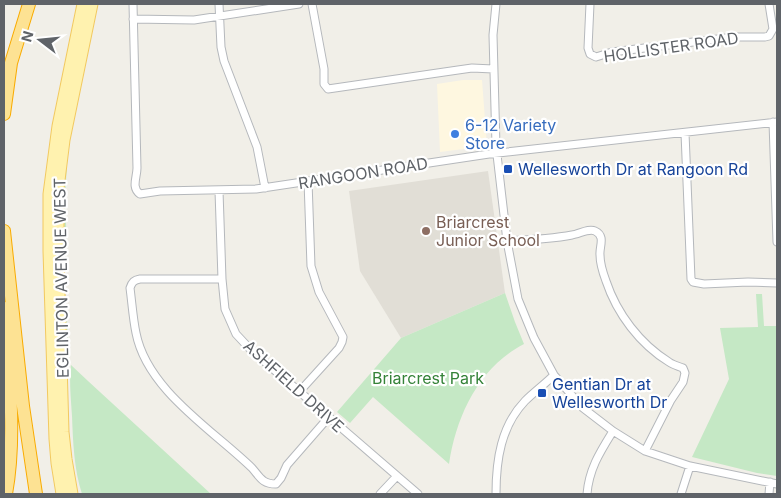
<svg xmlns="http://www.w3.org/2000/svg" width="781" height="498" font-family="Inter,sans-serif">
<rect width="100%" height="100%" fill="#f1efe8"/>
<path fill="#fef7e0" d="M463,80H482L487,146L440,152L437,84Z"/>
<path fill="#e1ded6" d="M488,171L505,293L401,338L360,271L349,191Z"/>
<path fill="#c5e8c5" d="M68,147L65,198L67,249L63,270V286L66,299L69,357L66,365L60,219Z
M505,293L515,322L524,344C479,367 456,416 449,464L373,397L350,423L337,412L401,338Z
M756,294H762L764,326H777V476L757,473L692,457L729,379L720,328L758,327Z
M71,365L88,381L211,494H82C74,469 73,442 72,416C71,397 69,385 71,365Z"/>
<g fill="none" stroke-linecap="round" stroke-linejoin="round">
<defs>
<path id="street" d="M133,4L137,168C137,177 131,188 140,194L160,191L256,189L489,154L777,122
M219,4L221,47L224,61L257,147L265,188
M312,4L324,69V84L328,89L458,70L472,68L493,69
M496,4L493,35L496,146L507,241L518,299L534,338L554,375L583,408L613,431L645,451L690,466L777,484
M590,4L588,48L590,54L596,57L612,52L734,37H765L769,36L773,29L769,4
M133,19L194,20L299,4
M773,122L777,242
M685,133L691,279L693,282L704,284L748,282L777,283
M219,191L222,279L225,309L236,334L250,349L418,494
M507,241C529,240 551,239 572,235C579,234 589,228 595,231C606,236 599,247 600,255C600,264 603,273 606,281C617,314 640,344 669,362C673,365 678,366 683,368L685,373L683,382L671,400L645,451
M222,279H140C134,280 132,282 130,288C132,303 133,319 136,333C147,390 213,430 252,468C260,477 262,484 276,484L281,478L287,465L328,418
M300,391L339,348L342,342L343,337L319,292L311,266L308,181
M380,494L396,477
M496,494C496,460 501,426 525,401C534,392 545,384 554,375
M587,494C589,469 600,452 613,431
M681,494L690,466
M769,494L770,482"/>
<path id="primary" d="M62,494L57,463L55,439L49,251V194L58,126L83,4
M72,494L66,459L63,432L58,259V188L64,140L92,4"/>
<path id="highway" d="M4,114L11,63L29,4
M4,231L23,406L36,494
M4,308C8,369 17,433 6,494"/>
</defs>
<use href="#street" stroke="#b5b8bc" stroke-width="9"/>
<use href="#primary" stroke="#f2c960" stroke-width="13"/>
<use href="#highway" stroke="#f9ab00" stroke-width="14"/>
<use href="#street" stroke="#fff" stroke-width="7"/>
<use href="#primary" stroke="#fff2af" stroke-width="11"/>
<use href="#highway" stroke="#fde293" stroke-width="12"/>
</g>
<circle fill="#3f7fe0" stroke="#fff" stroke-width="2" cx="455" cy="134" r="5"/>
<g fill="#1a4fb4" stroke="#fff" stroke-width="2">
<rect x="503" y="164" width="10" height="10" rx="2.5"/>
<rect x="537" y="388" width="10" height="10" rx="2.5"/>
</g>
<circle fill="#8d6e63" stroke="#fff" stroke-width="2" cx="426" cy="231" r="5"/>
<g text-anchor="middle" stroke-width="4.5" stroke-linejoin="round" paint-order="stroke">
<g font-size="16" fill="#5f6368" stroke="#fff">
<text transform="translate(671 47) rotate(-8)" y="6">HOLLISTER ROAD</text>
<text transform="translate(363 173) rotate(-9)" y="6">RANGOON ROAD</text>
<text transform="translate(61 278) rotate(-91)" y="6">EGLINTON AVENUE WEST</text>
<text transform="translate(294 386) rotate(42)" y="6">ASHFIELD DRIVE</text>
</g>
<g font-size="16" fill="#366cbe" stroke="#fff" text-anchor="start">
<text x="465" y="131">6-12 Variety<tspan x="465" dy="18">Store</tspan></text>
</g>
<g font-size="16" fill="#164399" stroke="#fff" text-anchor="start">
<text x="518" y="175">Wellesworth Dr at Rangoon Rd</text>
<text x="552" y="390">Gentian Dr at<tspan x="552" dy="18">Wellesworth Dr</tspan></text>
</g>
<g font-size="16" fill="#785e54" stroke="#fff" text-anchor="start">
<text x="436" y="228">Briarcrest<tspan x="436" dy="18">Junior School</tspan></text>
</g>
<g font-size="16" fill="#348238" stroke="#fff">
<text x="428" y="384">Briarcrest Park</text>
</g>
</g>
<rect width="781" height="498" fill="none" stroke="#5f6368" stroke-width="10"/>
<g transform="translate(40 40) rotate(286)" stroke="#ffffff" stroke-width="4" paint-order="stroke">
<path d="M0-4L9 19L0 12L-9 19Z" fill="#5f6368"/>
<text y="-8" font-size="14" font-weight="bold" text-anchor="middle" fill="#5f6368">N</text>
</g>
</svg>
